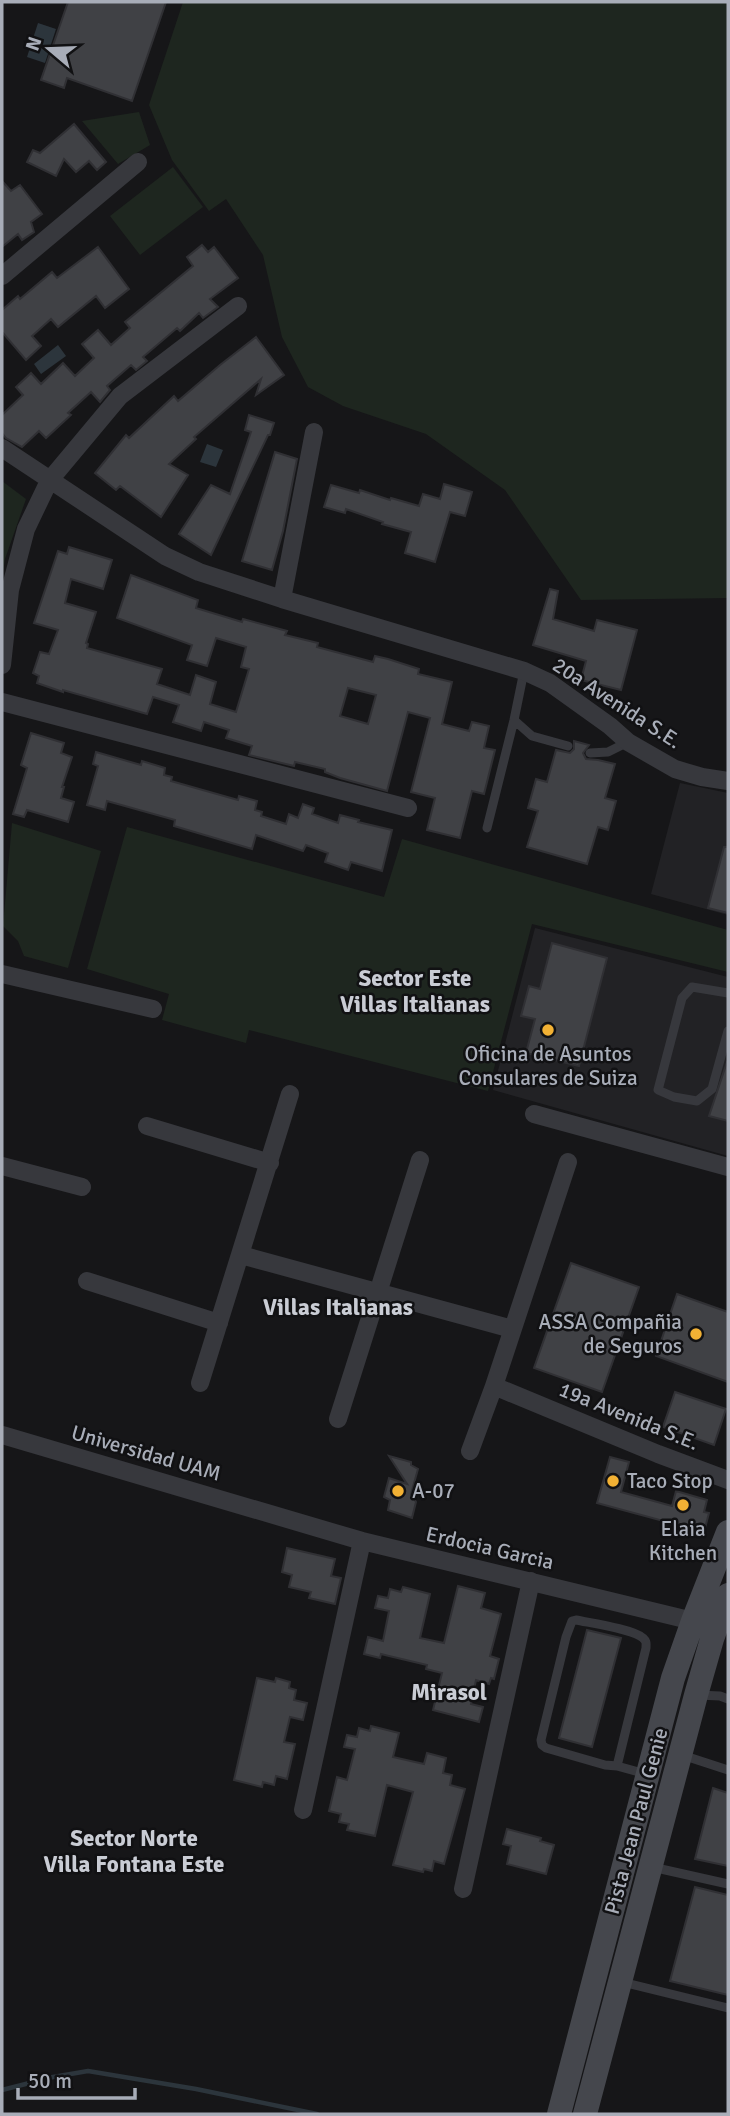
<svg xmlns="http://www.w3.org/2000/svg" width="730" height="2116" font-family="Signika,sans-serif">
<rect width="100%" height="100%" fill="#161618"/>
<path fill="#222225" d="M680,783L728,793V915L651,894Z
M535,928L728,977V1156L493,1090Z"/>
<path fill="#1e261f" d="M183,2H728V598L581,600L505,490L426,434L343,406L308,387L282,337L263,255L226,199L209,211L172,160L149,105Z
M139,112L150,145L118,164L82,121Z
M173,167L203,207L140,255L110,216Z
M2,481L26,499L5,559L2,579Z
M12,823L101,851L68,968L24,956L18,941L3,926Z
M127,827L384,897L402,839L728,930V972L532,924L488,1091L249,1030L246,1043L162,1020L169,994L87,969Z"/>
<path fill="#2c353c" d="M38,23L56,29L45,63L27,57Z
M58,345L66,356L41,374L34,364Z
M207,444L223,450L216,467L200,462Z"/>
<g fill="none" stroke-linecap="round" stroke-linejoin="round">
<path stroke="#2c353c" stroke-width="4.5" d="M2,2090L53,2077L88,2071L196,2089L317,2114"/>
</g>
<path fill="#404145" stroke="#303034" stroke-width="2" fill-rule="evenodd" d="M68,2H166L132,101L67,78L64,88L41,80Z
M74,124L106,162L97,170L89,161L76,172L64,159L56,176L27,162L33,150L40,153Z
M2,181L11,191L20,185L42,214L31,222L34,232L22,240L18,234L2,247Z
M202,245L208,252L214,247L238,278L210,299L218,307L203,318L199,313L180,331L177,328L143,357L147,361L136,370L131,365L107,386L110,390L100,402L91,392L68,413L71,415L46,438L39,431L22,447L6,438L2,433V415L23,395L16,387L31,373L41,384L63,363L75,376L94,358L82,344L98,330L111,345L130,328L125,322L193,266L187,257Z
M98,247L129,289L105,308L96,296L58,327L51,319L32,336L41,346L26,360L2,332V310L18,296L20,299L52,272L57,278Z
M256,337L284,375L256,395L261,379L194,437L196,439L169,464L188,475L161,517L120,486L116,490L95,473L126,435L129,438L174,396L178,401L220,365Z
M249,415L274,423L270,435H268L211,555L179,534L211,485L230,494L251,432L245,430Z
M275,452L297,459L283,531L272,570L242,561Z
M444,484L472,492L465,516L450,512L435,562L405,553L411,532L382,524L383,522L346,509L345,513L324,507L331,485L359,493L360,490L390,500L391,498L419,506L423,494L440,499Z
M69,547L112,560L103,589L71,579L65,603L96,612L86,643L88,644L87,648L162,669L157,684L190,695L196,675L216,682L210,704L236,712L249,669L241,667L246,647L216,638L207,666L187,660L192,645L117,618L131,575L198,600L196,608L242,622L243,619L287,631L285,635L318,643L317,647L373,662L375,656L388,659L419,669L418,674L452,682L442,724L469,731L472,722L489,726L484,748L495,750L484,794L472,791L460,838L427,830L435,798L411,792L430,718L408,712L387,791L340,778L325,772V769L295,762L294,766L249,755L252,746L226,738L229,730L204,722L201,731L173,722L179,705L153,697L147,714L63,690V692L37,683L39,676L33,673L40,652L49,654L58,630L34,623L58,551L67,554ZM348,688L376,695L368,724L340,716Z
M550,589L558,591L553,619L594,631L597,620L637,630L621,690L581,680L586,661L533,645Z
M31,733L64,743L61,753L72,757L62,787H64L61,798L74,802L68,822L27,810L24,817L13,814L27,768L21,765Z
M574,741L589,745L583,753L586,759L598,760L615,764L605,798L616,801L608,830L598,827L587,864L527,847L538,811L528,808L536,779L547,782L556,750L570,753L574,749Z
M96,752L141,765L142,761L165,768L164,775L172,777L171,781L238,800L239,796L257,801L255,810L262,812L261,816L286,824L289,814L298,818L303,804L314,808L312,814L338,823L340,815L359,820L358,822L392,830L382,871L351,862L348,870L325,862L328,853L306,845L303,851L256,835L252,849L174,826L175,820L107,801L105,810L87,805L98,766L93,764Z
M724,847H728V913L708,908Z
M552,943L607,958L579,1066L526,1053L535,1019L521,1016L529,986L540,989Z
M727,1062H728V1121L709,1116Z
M571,1263L639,1287L602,1392L534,1368Z
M677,1294L728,1312V1382L656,1356Z
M675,1392L726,1409L714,1445L663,1427Z
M389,1456L411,1462V1465L418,1469L411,1494L416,1502L412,1518L388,1510L390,1500L384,1497L389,1478L407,1484Z
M610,1457L629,1462L621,1492L672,1506L676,1491L707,1500L704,1512L709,1513L704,1532L597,1503Z
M287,1548L335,1559L331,1576L341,1578L335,1604L309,1598L311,1592L289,1587L292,1575L282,1572Z
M458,1586L485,1593L481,1608L501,1614L490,1656L499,1659L494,1679L491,1678L489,1684L476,1680L471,1704L483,1707L479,1722L433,1710L442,1673L426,1669L427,1665L389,1656L381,1654L380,1658L364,1654L368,1637L383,1641L389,1611L375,1608L378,1596L388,1598L390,1589L401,1592L403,1587L430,1594L420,1638L444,1643Z
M587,1630L621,1638L592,1747L559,1738Z
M257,1678L275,1682L276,1678L290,1682L289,1688L296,1690L294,1700L307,1703L303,1720L290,1717L284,1742L295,1744L287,1779L276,1776L274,1785L263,1782L262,1787L234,1780Z
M371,1726L399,1733L393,1757L424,1764L427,1753L446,1758L443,1773L452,1775L450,1785L465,1789L444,1864L434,1861L432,1871L424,1869L423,1872L393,1865L413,1792L387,1785L375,1836L347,1830L349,1824L339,1822L341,1814L329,1811L337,1777L347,1780L355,1749L344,1747L347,1735L357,1737L359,1728L370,1731Z
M713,1788L728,1793V1866L695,1859Z
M507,1829L541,1838L540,1841L554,1845L546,1874L507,1864L511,1846L503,1844Z
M695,1887L728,1895V1995L670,1981Z"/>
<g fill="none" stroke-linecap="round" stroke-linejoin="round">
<path stroke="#37383d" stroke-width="9" d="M514,720L532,736L568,746
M590,753L608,752L628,742
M487,828L514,720L524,671
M728,993L692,987L682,998L658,1090L674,1097L697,1101L712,1089L728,1031
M698,1695L720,1696L728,1699
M682,1755L728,1770
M617,1766L646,1648C646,1643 647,1642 643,1638C633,1629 590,1623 576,1620L572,1621L566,1637L541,1740L542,1745L546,1748L605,1765L617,1766L646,1774
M652,1867L728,1884
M622,1982L728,2008"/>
<path stroke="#37383d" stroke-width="18" d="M2,276L138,162
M2,448L165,556L199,572L282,599L524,671L550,683L610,726L628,742L675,769L702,777L728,781
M282,599L314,432
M2,665L10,590L26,529L49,481L120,396L238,306
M2,702L408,808
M2,974L153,1009
M534,1114L728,1167
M147,1126L270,1163
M2,1166L82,1187
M241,1255L512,1329
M87,1281L219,1323
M200,1383L290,1094
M494,1386L658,1454L728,1480
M338,1419L420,1160
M2,1435L362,1541L693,1621
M470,1451L494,1386L568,1162
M303,1810L362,1541
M463,1889L531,1581"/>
<path stroke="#45474d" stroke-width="24" d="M559,2114L673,1678L693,1621L728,1532
M585,2114L696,1695L712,1639L728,1595"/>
</g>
<g fill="#f2b134" stroke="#111113" stroke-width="2.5">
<circle cx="548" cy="1030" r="7"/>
<circle cx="696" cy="1334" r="7"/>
<circle cx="613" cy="1481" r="7"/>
<circle cx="398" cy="1491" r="7"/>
<circle cx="683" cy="1505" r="7"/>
</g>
<g text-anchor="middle" stroke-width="5" stroke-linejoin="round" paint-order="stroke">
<g font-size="21" fill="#a8adb8" stroke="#111113">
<text transform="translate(617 703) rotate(33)" y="7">20a Avenida S.E.</text>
<text transform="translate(629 1416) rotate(22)" y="7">19a Avenida S.E.</text>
<text transform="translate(146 1453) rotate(16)" y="7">Universidad UAM</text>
<text transform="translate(490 1548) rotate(13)" y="7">Erdocia Garcia</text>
<text transform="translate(636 1821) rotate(-75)" y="7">Pista Jean Paul Genie</text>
</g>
<g font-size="21" fill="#a8adb8" stroke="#111113">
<text x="548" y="1061">Oficina de Asuntos<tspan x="548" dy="24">Consulares de Suiza</tspan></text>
<text x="682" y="1329" text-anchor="end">ASSA Compañia<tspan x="682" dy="24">de Seguros</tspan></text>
<text x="627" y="1488" text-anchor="start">Taco Stop</text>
<text x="412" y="1498" text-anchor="start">A-07</text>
<text x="683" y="1536">Elaia<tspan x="683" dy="24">Kitchen</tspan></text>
</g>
<g font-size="23" font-weight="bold" fill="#c9ccd4" stroke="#111113">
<text x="415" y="986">Sector Este<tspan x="415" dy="26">Villas Italianas</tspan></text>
<text x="338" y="1315">Villas Italianas</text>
<text x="449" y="1700">Mirasol</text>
<text x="134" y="1846">Sector Norte<tspan x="134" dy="26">Villa Fontana Este</tspan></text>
</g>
</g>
<rect width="730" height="2116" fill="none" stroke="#a8adb8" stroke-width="7"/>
<g transform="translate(49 49) rotate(289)" stroke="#111113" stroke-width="5" paint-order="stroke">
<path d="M0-5L12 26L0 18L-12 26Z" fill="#a8adb8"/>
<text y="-10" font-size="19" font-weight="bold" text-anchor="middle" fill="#a8adb8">N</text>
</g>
<path d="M18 2088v10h117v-10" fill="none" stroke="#a8adb8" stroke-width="3.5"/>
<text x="28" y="2088" font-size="21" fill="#a8adb8" stroke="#111113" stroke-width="5" paint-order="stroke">50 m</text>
</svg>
